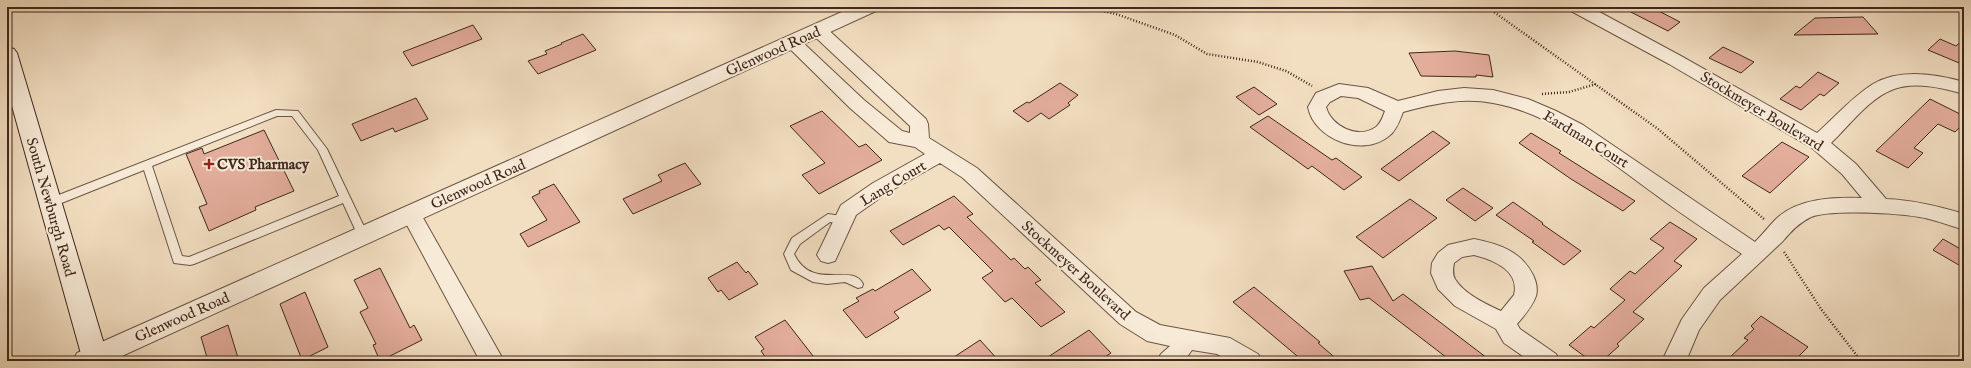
<svg xmlns="http://www.w3.org/2000/svg" width="1971" height="368" font-family="'IM FELL English',serif">
<rect width="100%" height="100%" fill="#f2dec1"/>
<filter id="stains"><feTurbulence type="fractalNoise" baseFrequency=".005" numOctaves="4"/><feColorMatrix values="0 0 0 0 .2 0 0 0 0 .09 0 0 0 0 .02 0 0 0 .5 -.17"/></filter>
<radialGradient id="worn" r=".72"><stop offset=".6" stop-color="#630" stop-opacity="0"/><stop offset="1" stop-color="#630" stop-opacity=".3"/></radialGradient>
<path fill="#e3ad9c" stroke="#40271c" d="M1621,7H1651L1680,22L1668,31Z
M1863,17L1878,34L1794,35L1815,18Z
M473,25L482,39L412,66L403,52Z
M583,34L596,50L538,74L528,61L547,54L545,51L562,44L561,43Z
M1940,39L1956,46L1964,39V65L1928,50Z
M1723,47L1738,54L1754,62L1741,73L1709,58Z
M1455,51L1489,55L1493,77L1476,75V77L1421,76L1409,53Z
M1818,72L1839,83L1824,96L1820,94L1801,110L1780,99L1796,86L1800,88Z
M1060,83L1078,95L1068,103L1070,105L1049,119L1041,113L1028,122L1013,111L1027,102L1029,103Z
M1254,87L1277,104L1259,115L1236,97Z
M416,98L428,119L395,132L393,128L361,141L352,124Z
M1930,99L1964,116V123L1955,132L1938,124L1914,148L1923,153L1908,168L1876,151Z
M822,111L859,147L866,144L882,160L819,194L802,175L825,163L790,126Z
M1268,116L1332,160L1336,158L1362,177L1344,190L1312,166L1308,169L1250,127Z
M264,130L294,191L255,207L256,210L209,231L199,207L207,204L186,154L202,148L204,154Z
M1433,131L1450,143L1399,181L1381,169Z
M1531,133L1561,151L1559,153L1635,201L1623,211L1571,179L1519,143Z
M1782,142L1809,157L1770,193L1742,176Z
M685,163L701,184L633,214L623,199L662,181L658,175Z
M554,184L580,222L528,247L520,234L547,220L532,197L540,193L539,191Z
M1463,188L1493,208L1475,221L1446,200Z
M954,196L973,214L967,217L1011,260L1014,258L1025,269L1028,267L1041,280L1035,283L1065,312L1041,327L1012,298L1005,302L982,278L993,271L949,227L944,230L939,225L903,245L890,231Z
M1410,199L1437,218L1383,258L1356,237Z
M1513,202L1543,223L1542,224L1581,251L1564,265L1532,242L1534,241L1496,215Z
M1670,222L1697,239L1674,261L1682,266L1633,312L1644,319L1617,344L1619,346L1602,361H1591L1569,345L1591,326L1594,328L1625,300L1610,289L1630,271L1635,274L1664,248L1650,239Z
M1943,239L1964,251V268L1933,250Z
M737,262L746,273L748,271L758,284L729,300L721,290L718,292L708,278Z
M1372,266L1393,301L1403,294L1491,361H1451L1369,298L1360,300L1344,271Z
M380,268L410,328L414,325L422,340L380,361L373,345L376,344L360,312L368,308L354,280Z
M912,269L931,290L894,312L899,318L866,338L843,310L859,301L856,298L873,289L875,291Z
M1254,287L1320,342L1318,343L1339,361H1303L1233,302Z
M305,292L328,347L302,360L280,304Z
M1761,316L1808,347L1794,361H1726L1748,340L1744,338L1754,329L1751,326Z
M785,320L817,361H768L761,351L764,349L755,337Z
M228,325L239,361H208L201,337Z
M1089,330L1111,353L1099,361H1042Z
M980,340L999,361H948Z"/>
<g fill="none" stroke-linecap="round" stroke-linejoin="round">
<defs>
<path id="service" d="M276,110L298,111L327,149L368,235L367,238H359L343,203L194,264L190,265L174,263L173,260L144,170L54,206H46L45,203L46,200ZM277,116H292L318,150L339,196L189,257L182,256L152,166Z
M828,214L848,217L849,220L848,223L844,224L830,222L800,244L794,254C812,292 852,262 863,284L862,287L858,288L845,282L827,284L813,282L791,270L784,254L792,238Z"/>
<path id="minor" d="M1569,7H1590L1681,56L1817,133C1835,117 1852,97 1873,84C1900,68 1936,74 1964,82V94C1943,88 1915,81 1894,89C1869,98 1850,125 1831,143L1856,164L1886,199C1913,200 1938,206 1964,214V230C1952,226 1941,222 1929,219C1907,213 1831,209 1811,217C1799,223 1791,231 1783,241L1720,300L1699,330L1686,361H1662L1682,319L1704,288L1742,254C1713,235 1684,216 1656,195C1607,160 1555,114 1493,103C1462,97 1433,104 1403,112C1400,120 1396,131 1389,136C1362,158 1314,139 1308,107L1316,93L1339,84L1368,88L1398,101L1438,91L1464,88L1493,90L1528,99L1556,111L1583,125L1755,242C1763,234 1769,226 1776,219C1798,198 1834,197 1862,198L1842,174L1812,148L1669,64L1571,11ZM1341,96L1358,98L1385,111C1383,116 1381,123 1376,127C1358,140 1331,126 1326,107L1330,102Z
M818,24L824,26L926,119L928,124L929,138L977,168L1136,312L1160,325L1230,338L1258,354L1262,361H1230L1217,354L1192,350L1184,361H1157L1161,354L1170,346L1147,341L1120,324L963,178L940,163L887,193L856,215L835,261L828,263L821,261L817,255L841,205L873,183L925,154L915,147L889,142L850,108L783,42L786,38L792,36L798,38L864,100L902,131L910,133V126L812,34L809,30L812,26Z
M411,206L418,209L504,361H480L401,214L404,209Z
M1474,239C1499,244 1521,251 1533,275C1536,281 1538,289 1536,296C1532,307 1524,316 1517,324L1520,329L1556,354L1560,361H1530L1504,343L1496,329L1455,306L1438,289L1431,273L1432,263L1438,253L1448,245ZM1474,255C1494,260 1520,271 1514,295L1501,311C1486,304 1464,294 1455,279C1452,274 1453,269 1454,263L1462,257Z"/>
<path id="tertiary" d="M853,7H878L876,11L111,361H73L77,353Z"/>
<path id="secondary" d="M7,47L14,49L17,53L109,361H83L7,88Z"/>
</defs>
<use href="#service" stroke="#6c5545" stroke-width="2"/>
<use href="#minor" stroke="#6c5545" stroke-width="2"/>
<use href="#tertiary" stroke="#6c5545" stroke-width="2"/>
<use href="#secondary" stroke="#40271c" stroke-width="2"/>
<path stroke="#40271c" stroke-width="2.5" stroke-dasharray="1 2" stroke-linecap="butt" d="M1084,7L1116,14L1175,35L1207,54L1258,62L1286,71L1312,86
M1487,7L1658,129L1764,219
M1542,94L1569,92L1596,84
M1784,252L1821,309L1861,361"/>
<use href="#service" fill="#f7ead7" fill-rule="evenodd"/>
<use href="#minor" fill="#f7ead7" fill-rule="evenodd"/>
<use href="#tertiary" fill="#f7ead7" fill-rule="evenodd"/>
<use href="#secondary" fill="#f7ead7" fill-rule="evenodd"/>
</g>
<path fill="#8f2418" stroke="#f7ead7" stroke-width="1.5" d="M207 158h4v4h4v4h-4v4h-4v-4h-4v-4h4z"/>
<g text-anchor="middle" stroke-width="4" stroke-linejoin="round" paint-order="stroke">
<g font-size="15" fill="#40271c" stroke="#f7ead7">
<text transform="translate(773 51) rotate(-24)" y="5">Glenwood Road</text>
<text transform="translate(1762 111) rotate(31)" y="5">Stockmeyer Boulevard</text>
<text transform="translate(1586 139) rotate(31)" y="5">Eardman Court</text>
<text transform="translate(893 183) rotate(-31)" y="5">Lang Court</text>
<text transform="translate(478 184) rotate(-24)" y="5">Glenwood Road</text>
<text transform="translate(51 207) rotate(74)" y="5">South Newburgh Road</text>
<text transform="translate(1076 270) rotate(42)" y="5">Stockmeyer Boulevard</text>
<text transform="translate(182 317) rotate(-24)" y="5">Glenwood Road</text>
</g>
<g font-size="15" font-weight="bold" fill="#40271c" stroke="#f7ead7" text-anchor="start">
<text x="217" y="169">CVS Pharmacy</text>
</g>
</g>
<rect width="1971" height="368" fill="none" stroke="#f2dec1" stroke-width="24"/>
<rect x="8" y="8" width="1955" height="352" fill="none" stroke="#40271c" stroke-width="2"/>
<rect x="12" y="12" width="1947" height="344" fill="none" stroke="#40271c"/>
<rect width="100%" height="100%" filter="url(#stains)"/>
<rect width="100%" height="100%" fill="url(#worn)"/>
</svg>
